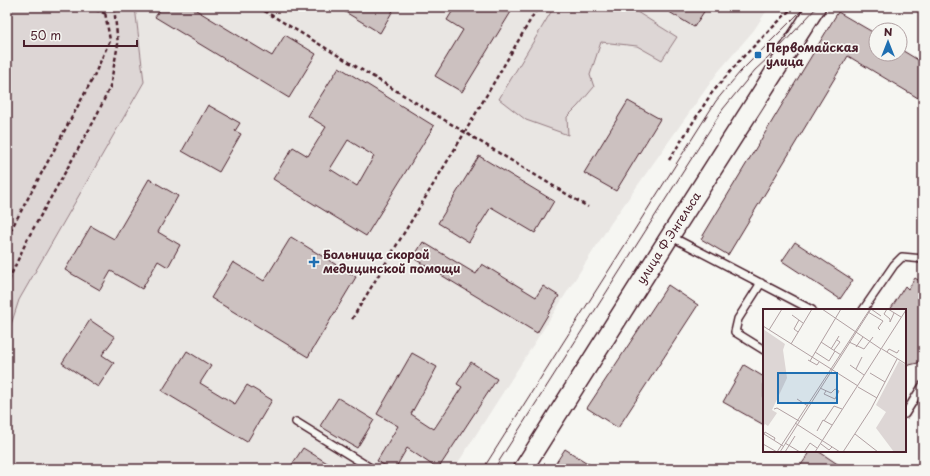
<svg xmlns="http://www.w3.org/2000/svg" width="930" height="476" font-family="'Playpen Sans',sans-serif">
<rect width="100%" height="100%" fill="#f6f6f2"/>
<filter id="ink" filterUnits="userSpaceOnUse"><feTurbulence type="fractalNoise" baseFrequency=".025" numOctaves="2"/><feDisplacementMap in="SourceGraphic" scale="8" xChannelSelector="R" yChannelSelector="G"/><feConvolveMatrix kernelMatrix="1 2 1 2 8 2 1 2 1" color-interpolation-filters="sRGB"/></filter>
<g filter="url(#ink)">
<path fill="#e9e6e3" d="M135,7H769L754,30L718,72L611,223L454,469H7V337L19,300L144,82Z"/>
<path fill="#ddd6d5" stroke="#947a80" d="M7,7H135L144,82L19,300L7,337Z
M554,7H629L677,37L662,60L637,46L601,42L590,75L594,87L578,106L567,117L568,135L526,120L499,99Z"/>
<path fill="#ccc1c0" stroke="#4a1f2b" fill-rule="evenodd" d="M162,7H191L272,56L285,35L316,54L289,98L155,17Z
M337,7H395L380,33Z
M455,7H514L462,92L435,76L463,30L447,20Z
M661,7H707L694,27Z
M838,12L876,34V54H900V49L923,63V101L848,56L728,255L701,239Z
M339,67L434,126L366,236L273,179L293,147L308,156L326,127L308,116ZM348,140L374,156L357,186L330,169Z
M628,101L660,119L616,191L584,173Z
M208,105L240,123L235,131L241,134L219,172L182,151Z
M479,156L554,201L535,233L491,207L469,242L438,223Z
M149,179L178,196L158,232L180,245L168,267L158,261L142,289L111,271L100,290L65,270L91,226L114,239Z
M291,237L356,277L308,357L211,298L233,262L264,281Z
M423,242L476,274L482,264L536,297L543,286L559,296L537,333L413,258Z
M795,242L853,280L840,299L782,261Z
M915,278L923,283V355L918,363L905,366V310H890L905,286L908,289Z
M668,285L698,305L618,428L587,408Z
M90,320L115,337L102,355L114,363L98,387L62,363Z
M187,351L211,366L200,383L235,404L247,385L272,400L247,442L162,391Z
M412,353L437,367L411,414L434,429L462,387L457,384L471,362L497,379L438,469L407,448L395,469H391L377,461L398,426L377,414Z
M744,365L764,377V425L723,402Z
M338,398L374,420L357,448L320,426Z
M303,448L337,469H289Z
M565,449L597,469H552Z
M811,451H818L845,469H798Z"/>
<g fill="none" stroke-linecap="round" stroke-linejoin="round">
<defs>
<path id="service" d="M670,236L812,310
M761,283L738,319L735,332L764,350
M863,310L894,265L902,257L923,259
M905,414L923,385
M296,422L372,469"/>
<path id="tertiary" d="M523,469L670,236L816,7"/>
</defs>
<use href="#service" stroke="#4a1f2b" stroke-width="10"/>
<use href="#tertiary" stroke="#4a1f2b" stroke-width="21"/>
<path stroke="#4a1f2b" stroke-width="2.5" stroke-dasharray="4 3" stroke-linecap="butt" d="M89,7L106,14
M258,7L588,207
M669,160L711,94L741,59L793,7
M7,237L93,78L110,40L104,7
M7,287L10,277L28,238L94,121L110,87L118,44L114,7
M352,319L465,132L538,7"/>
<use href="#service" stroke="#f6f6f2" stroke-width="7"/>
<use href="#tertiary" stroke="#f6f6f2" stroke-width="18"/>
<path stroke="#4a1f2b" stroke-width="1" d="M483,469L716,101L740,72L805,7
M494,469L723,109L755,70L781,46L817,7"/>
</g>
</g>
<g fill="#1f6fb2" stroke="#f6f6f2" stroke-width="1.5">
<rect x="754" y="51" width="8" height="8" rx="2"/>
<path d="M312 256h4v4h4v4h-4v4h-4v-4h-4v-4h4z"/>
</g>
<g text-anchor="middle" stroke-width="3.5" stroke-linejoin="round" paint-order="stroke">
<g font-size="12" font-weight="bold" fill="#4a1f2b" stroke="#f6f6f2" text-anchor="start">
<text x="766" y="52">Первомайская<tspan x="766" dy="14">улица</tspan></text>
<text x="323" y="259">Больница скорой<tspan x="323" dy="14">медицинской помощи</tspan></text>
</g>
<g font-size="12" fill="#4a1f2b" stroke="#f6f6f2">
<text transform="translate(669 238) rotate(-57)" y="4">улица Ф.Энгельса</text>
</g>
</g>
<g transform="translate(763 309)">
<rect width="143" height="143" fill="#f6f6f2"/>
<path d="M0,20L22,35L20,41L24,69L9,101L14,104L5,117L2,115L0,118ZM136,52L143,56V143H131L113,119L123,103L113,96Z" fill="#ddd6d5"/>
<path fill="none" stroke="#b1a0a2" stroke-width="1" d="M59,0L118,40M108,0L118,7M124,0L121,5L127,10M125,0L138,8M105,3L120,12L115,19L117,21M29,6L40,14M127,10V13L131,4M0,17L95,77M6,21L19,0M35,23L31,20L36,11M58,33L78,46M86,33L101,40L110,28M28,35L49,0M93,38L100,28M68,40L76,27M119,40L143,55M71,41L77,33L74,31M52,43L66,52L72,42M124,43L126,40L134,44L136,41M45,51L54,56L56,53M47,52L78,0M87,56L101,66M93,60L99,48M107,64L122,73M95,78L114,89M57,79L68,84L72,80L76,82L72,90L61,85L63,82M34,90L45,97M11,100L14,99L36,112M61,112L71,97L79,100M32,114L77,143M54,122L60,111L69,116M92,125L115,143M11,131L12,129L2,123L1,125L20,137M22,134L37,143M0,135L14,143M58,135L66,141L69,138M14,143L107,0M17,143L108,0M22,143L32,127M41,143L47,134L54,139M52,143L143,1M80,143L108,100L134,50"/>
<path fill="#1f6fb2" fill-opacity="0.15" stroke="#1f6fb2" stroke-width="2" d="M15,64H74V94H15Z"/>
<rect width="143" height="143" fill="none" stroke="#4a1f2b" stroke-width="2"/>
</g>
<rect width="930" height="476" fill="none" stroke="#f6f6f2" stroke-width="24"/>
<rect x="12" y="12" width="906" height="452" fill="none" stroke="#4a1f2b" stroke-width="1.5" filter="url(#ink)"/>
<g transform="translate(888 42)"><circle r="19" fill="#f6f6f2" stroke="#b1a0a2"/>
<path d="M0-3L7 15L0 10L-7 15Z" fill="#1f6fb2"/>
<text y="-6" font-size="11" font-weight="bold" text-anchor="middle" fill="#4a1f2b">N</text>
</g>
<path d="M24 40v6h113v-6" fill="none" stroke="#4a1f2b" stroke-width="2"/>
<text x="30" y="40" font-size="12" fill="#4a1f2b" stroke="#f6f6f2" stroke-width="3" paint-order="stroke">50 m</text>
</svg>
